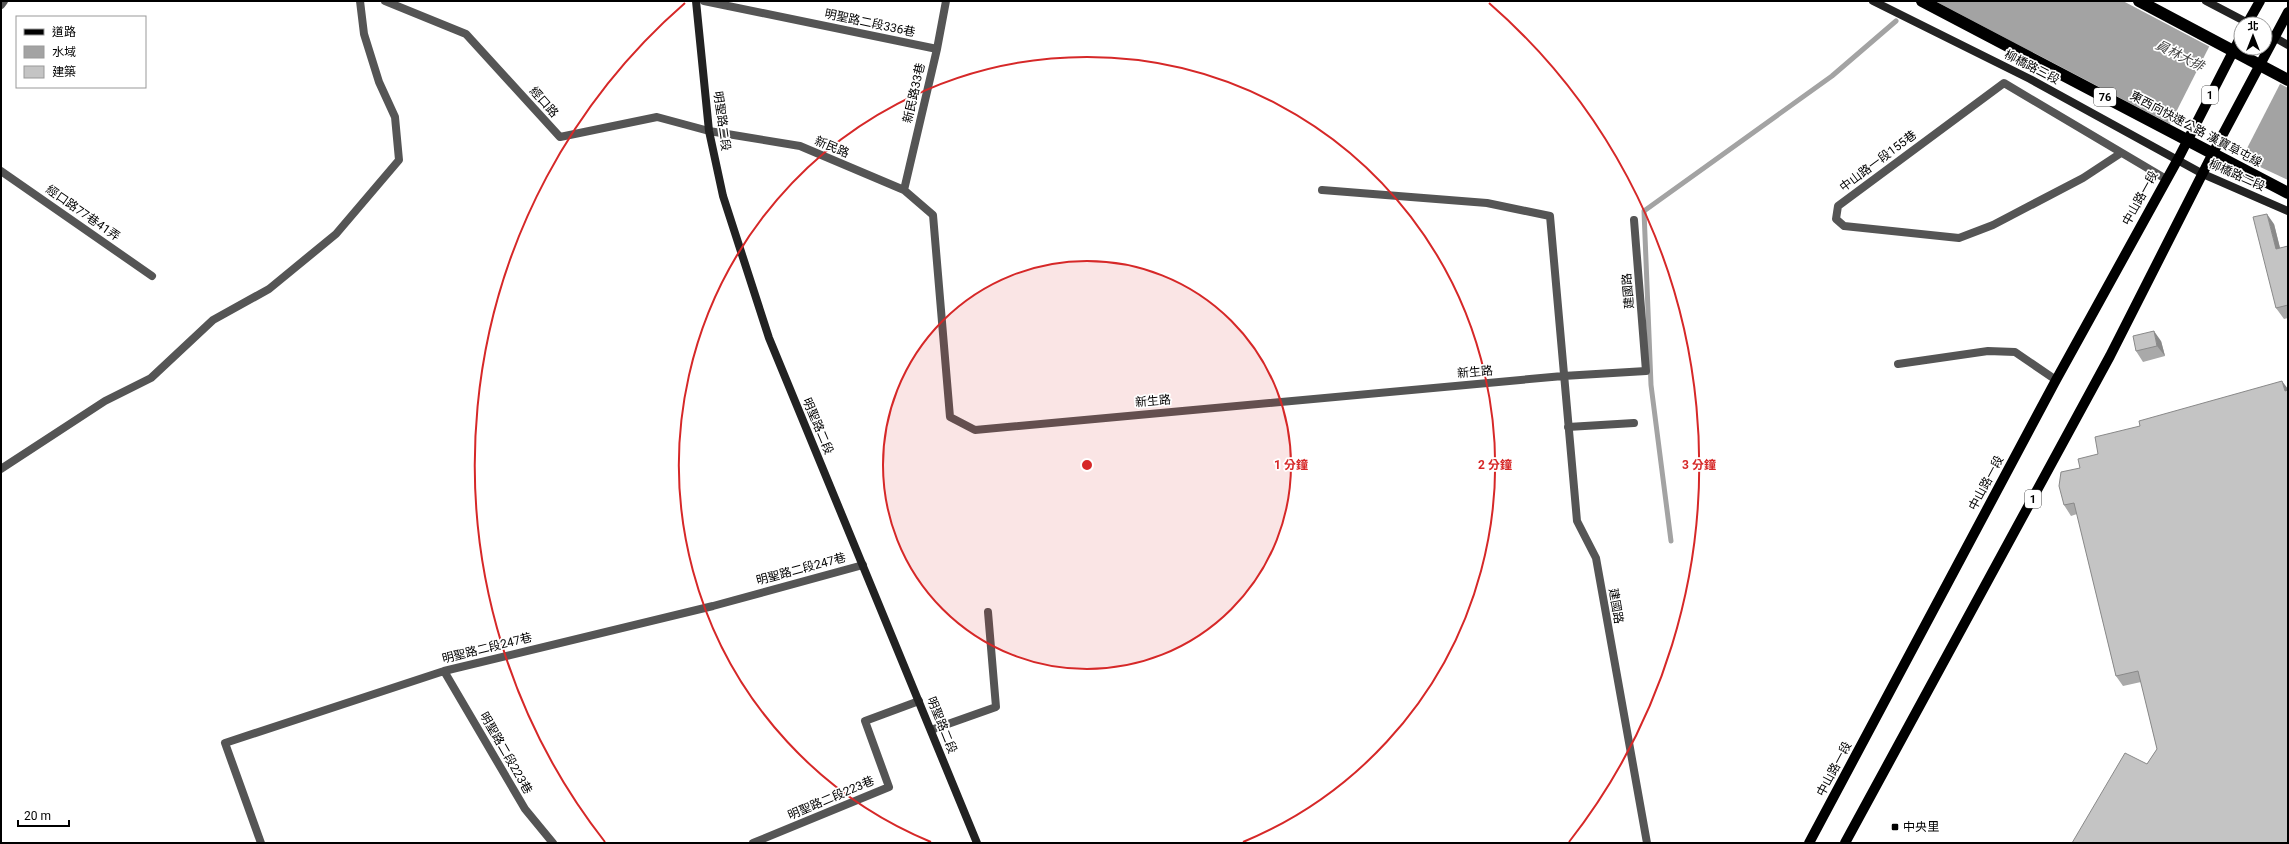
<svg xmlns="http://www.w3.org/2000/svg" width="2289" height="844" font-family="Roboto,'Noto Sans TC',sans-serif">
<rect width="100%" height="100%" fill="#fff"/>
<path fill="#a3a3a3" d="M1935,1H2123L2288,88V180L2183,131Z"/>
<path fill="#fff" d="M2210,45L2281,82L2241,160L2169,126Z"/>
<g fill="none" stroke-linecap="round" stroke-linejoin="round">
<path stroke="#a3a3a3" stroke-width="5" d="M1671,541L1651,385L1644,211L1832,76L1896,21"/>
<path stroke="#555" stroke-width="8" d="M385,1L466,34L560,137L657,117L709,131L800,146L904,190L933,215L950,417L975,430L1563,376L1646,371L1634,220
M704,1L937,49
M1,5L4,1
M1,171L152,276
M904,190L937,49L946,1
M1322,190L1487,203L1550,216L1577,521L1596,558L1647,843
M1568,427L1634,423
M1,469L105,401L151,378L213,320L269,289L336,234L399,160L395,117L379,82L364,34L360,1
M444,671L525,809L553,843
M931,730L996,707L988,612
M261,843L225,743L444,671L713,606L863,565
M753,843L889,787L865,721L919,701"/>
<path stroke="#555" stroke-width="8" d="M2121,153L2083,178L1993,225L1959,238L1844,226L1836,219L1838,206L2004,83L2166,179
M1898,364L1988,351L2015,352L2056,380"/>
<path stroke="#222" stroke-width="8" d="M696,1L709,131L723,196L769,338L977,843
M1873,1L2030,79L2203,174L2288,211
M2206,1L2250,24
M2265,32L2288,45"/>
<path stroke="#000" stroke-width="10" d="M2247,24L2260,1
M1809,843L2056,380L2178,159L2241,36
M1845,843L2110,356L2214,151L2288,12"/>
<path stroke="#000" stroke-width="12" d="M1922,1L2288,193
M2139,1L2288,80"/>
</g>
<path fill="#a9a9a9" d="M2274,224L2280,248L2288,246V318L2284,319L2276,308Z
M2161,341L2165,356L2143,362L2136,351Z
M2098,454L2288,843L2147,764L2157,749L2141,682L2123,686L2116,676L2077,514L2071,516L2064,505L2080,468Z"/>
<path fill="#898989" d="M2267,214L2274,224L2283,260L2276,249Z
M2154,331L2161,341L2165,356L2157,346Z
M2282,381L2288,389V395L2285,391Z"/>
<path fill="#c4c4c4" stroke="#898989" d="M2267,214L2276,249L2288,246V305L2276,308L2253,217Z
M2154,331L2157,346L2136,351L2133,336Z
M2282,381L2285,391L2288,390V843H2072L2125,753L2147,764L2157,749L2138,671L2116,676L2074,503L2064,505L2059,486L2061,472L2080,468L2078,459L2098,454L2095,437L2140,426L2139,421Z"/>
<circle cx="1087" cy="465" r="204" fill="#d62828" fill-opacity=".12"/>
<g fill="none" stroke="#d62828" stroke-width="2">
<circle cx="1087" cy="465" r="204"/>
<path d="M931 842A408 408 0 1 1 1243 842"/>
<path d="M605 842A612 612 0 0 1 685 3M1489 3A612 612 0 0 1 1569 842"/>
</g>
<rect fill="#000" stroke="#fff" stroke-width="1.5" x="1891" y="823" width="8" height="8" rx="2"/>
<g text-anchor="middle" stroke-width="3.5" stroke-linejoin="round" paint-order="stroke">
<g fill="#fff" stroke="#4c4c4c" stroke-width="1">
<rect x="2202" y="86" width="16" height="18" rx="3"/>
<rect x="2094" y="88" width="22" height="18" rx="3"/>
<rect x="2025" y="490" width="16" height="18" rx="3"/>
</g>
<g font-size="11" font-weight="bold" fill="#000">
<text x="2210" y="99">1</text>
<text x="2105" y="101">76</text>
<text x="2033" y="503">1</text>
</g>
<g font-size="12" fill="#000" stroke="#fff">
<text transform="translate(870 23) rotate(12)" y="4">明聖路二段336巷</text>
<text transform="translate(2032 67) rotate(27)" y="4">柳橋路三段</text>
<text transform="translate(914 93) rotate(-77)" y="4">新民路33巷</text>
<text transform="translate(544 102) rotate(48)" y="4">經口路</text>
<text transform="translate(722 121) rotate(82)" y="4">明聖路二段</text>
<text transform="translate(2196 129) rotate(28)" y="4">東西向快速公路 漢寶草屯線</text>
<text transform="translate(832 147) rotate(23)" y="4">新民路</text>
<text transform="translate(1878 161) rotate(-37)" y="4">中山路一段155巷</text>
<text transform="translate(2237 175) rotate(24)" y="4">柳橋路二段</text>
<text transform="translate(2140 198) rotate(-61)" y="4">中山路一段</text>
<text transform="translate(83 213) rotate(35)" y="4">經口路77巷41弄</text>
<text transform="translate(1628 291) rotate(-95)" y="4">建國路</text>
<text transform="translate(1475 372) rotate(-5)" y="4">新生路</text>
<text transform="translate(1153 401) rotate(-5)" y="4">新生路</text>
<text transform="translate(818 426) rotate(67)" y="4">明聖路二段</text>
<text transform="translate(1986 483) rotate(-62)" y="4">中山路一段</text>
<text transform="translate(801 569) rotate(-15)" y="4">明聖路二段247巷</text>
<text transform="translate(1616 606) rotate(80)" y="4">建國路</text>
<text transform="translate(487 648) rotate(-14)" y="4">明聖路二段247巷</text>
<text transform="translate(942 725) rotate(68)" y="4">明聖路二段</text>
<text transform="translate(506 753) rotate(60)" y="4">明聖路二段223巷</text>
<text transform="translate(1834 769) rotate(-62)" y="4">中山路一段</text>
<text transform="translate(831 798) rotate(-23)" y="4">明聖路二段223巷</text>
</g>
<g font-size="12" fill="#000" stroke="#fff" text-anchor="start">
<text x="1903" y="831">中央里</text>
</g>
<g font-size="13" font-style="italic" fill="#444" stroke="#fff">
<text transform="translate(2180 55) rotate(27)" y="5">員林大排</text>
</g>
</g>
<circle cx="1087" cy="465" r="6" fill="#d62828" stroke="#fff" stroke-width="2"/>
<g font-size="12" text-anchor="middle" font-weight="bold" fill="#d62828" stroke="#fff" stroke-width="3.5" stroke-linejoin="round" paint-order="stroke">
<text x="1291" y="469">1 分鐘</text>
<text x="1495" y="469">2 分鐘</text>
<text x="1699" y="469">3 分鐘</text>
</g>
<rect width="2289" height="844" fill="none" stroke="#000000" stroke-width="4"/>
<rect x="16" y="16" width="130" height="72" fill="#ffffff" stroke="#999999"/>
<rect x="24" y="29" width="20" height="6" fill="#000000" stroke="#999999"/>
<text x="52" y="36" font-size="12" fill="#000000">道路</text>
<rect x="24" y="46" width="20" height="12" fill="#a3a3a3" stroke="#999999"/>
<text x="52" y="56" font-size="12" fill="#000000">水域</text>
<rect x="24" y="66" width="20" height="12" fill="#c4c4c4" stroke="#999999"/>
<text x="52" y="76" font-size="12" fill="#000000">建築</text>
<g transform="translate(2253 36)"><circle r="19" fill="#ffffff" stroke="#999999"/>
<path d="M0-3L7 15L0 10L-7 15Z" fill="#000000"/>
<text y="-6" font-size="11" font-weight="bold" text-anchor="middle" fill="#000000">北</text>
</g>
<path d="M18 820v6h51v-6" fill="none" stroke="#000000" stroke-width="2"/>
<text x="24" y="820" font-size="12" fill="#000000" stroke="#ffffff" stroke-width="3" paint-order="stroke">20 m</text>
</svg>
